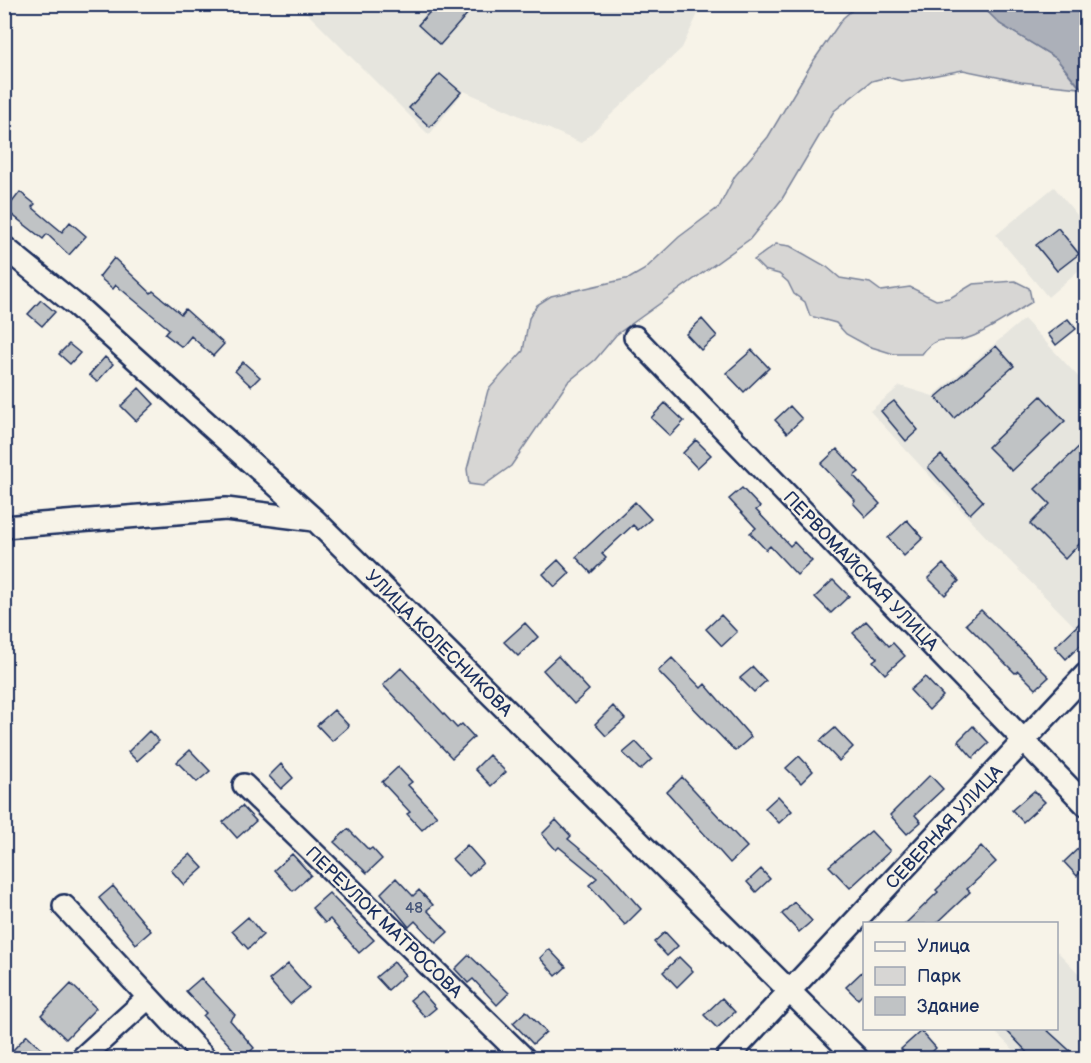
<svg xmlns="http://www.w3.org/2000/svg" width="1091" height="1063" font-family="'Balsamiq Sans',sans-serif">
<rect width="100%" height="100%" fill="#f7f3e8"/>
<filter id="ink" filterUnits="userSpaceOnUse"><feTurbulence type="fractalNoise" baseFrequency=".0167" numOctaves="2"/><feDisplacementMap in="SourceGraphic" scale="12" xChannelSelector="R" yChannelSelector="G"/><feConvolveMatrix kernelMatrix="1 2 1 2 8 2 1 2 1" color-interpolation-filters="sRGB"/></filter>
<g filter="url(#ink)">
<path fill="#e6e5de" d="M299,5H702L682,48L581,143L464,91L429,135Z
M1054,187L1086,226V264L1048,297L996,235Z
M1024,319L1086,385V638L989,540L870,411L900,386L933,396Z
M1057,951L1086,981V1058H1022L992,1029L1056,1028Z"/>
<path fill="#d7d6d4" stroke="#798299" stroke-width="1.5" d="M858,5H981L1000,24L1056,58L1080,88L1021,82L963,70L916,79L901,81L887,77L872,81L834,111L782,199L750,239L616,335L595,360L568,382L511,466L483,486L469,484L467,469L488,390L523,351L529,318L537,305L551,296L630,278L644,270L679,237L719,207L735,176L768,137L812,63L843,18Z
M776,244L790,246L827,267L840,278L870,283L881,291L910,287L936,300L950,298L973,284L1015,281L1029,288L1032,302C1013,313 992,329 971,337C950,346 939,330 922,354H894L868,346L846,334L836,323L810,316L805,302L794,294L788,282L779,274L764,270L754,260Z"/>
<path fill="#acb0b9" stroke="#727c95" stroke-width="1.5" d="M981,5H1086V94L1056,58L1000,24Z"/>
<path fill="#c0c3c5" stroke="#1b2f5e" stroke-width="1.5" d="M437,4H476L440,45L418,25Z
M440,74L461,92L430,127L409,108Z
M20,192L35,204L32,207L62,232L70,222L86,236L69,255L47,234L43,239L6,210Z
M1058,228L1079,254L1057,271L1036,245Z
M114,258L151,293L153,291L181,314L185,309L224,344L213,356L191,336L182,347L165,334L169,329L116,285L113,289L99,277Z
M41,300L55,312L42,326L28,314Z
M702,319L717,336L701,350L686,334Z
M1068,319L1076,329L1056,345L1048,334Z
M69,344L80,353L70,364L59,354Z
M996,346L1014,366L954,418L936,397Z
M752,350L769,368L744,392L726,373Z
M105,357L113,364L97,382L89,375Z
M243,362L260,377L251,386L235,371Z
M139,388L154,404L136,421L121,406Z
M1041,396L1065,421L1012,471L988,447Z
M894,401L918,430L906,441L881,411Z
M665,403L684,421L670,436L651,418Z
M790,406L802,419L787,433L775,420Z
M696,440L711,455L697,468L683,453Z
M1086,440V537L1065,559L1030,524L1050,504L1035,489Z
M837,449L859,472L854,476L880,504L866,517L853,503L855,500L821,464Z
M941,455L983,501L970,514L928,467Z
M742,488L760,507L756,510L790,546L794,542L812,561L797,575L770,546L766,550L750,533L756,528L729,499Z
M635,502L651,519L638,530L633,525L602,554L606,558L591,573L576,557Z
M907,520L923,538L904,556L888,538Z
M558,560L570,573L555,587L543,574Z
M943,564L959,581L945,595L928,578Z
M833,580L849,596L831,613L815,597Z
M981,610L1049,677L1036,689L1018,671L1015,673L966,624Z
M721,615L737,632L722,646L706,629Z
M1086,617V640L1066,659L1055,647Z
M866,621L889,646L893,643L905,656L885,674L873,661L877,658L853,633Z
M525,623L538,637L518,656L504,642Z
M558,656L589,690L574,704L543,670Z
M672,658L701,688L705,684L751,737L735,751L658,671Z
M753,667L766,681L754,692L740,678Z
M401,668L457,728L462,724L474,737L452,758L383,685Z
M925,677L943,696L929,710L910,690Z
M613,706L625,719L606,736L595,724Z
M334,710L349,726L332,741L317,725Z
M973,726L989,743L973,758L958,741Z
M835,728L853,747L839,761L820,741Z
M149,731L159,741L137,761L128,752Z
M636,742L652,759L640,770L623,753Z
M190,750L210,771L197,782L177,762Z
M489,755L506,772L491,786L475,769Z
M799,756L813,771L801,783L786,768Z
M281,764L293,778L281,789L269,776Z
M398,767L412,782L408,785L437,816L422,830L407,814L410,812L382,782Z
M930,775L943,789L915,815L921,822L907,834L890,815Z
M682,777L747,847L730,863L667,792Z
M1034,791L1045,802L1023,822L1012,810Z
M778,796L792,811L779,823L765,808Z
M242,806L256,821L237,838L223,822Z
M556,820L571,836L568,839L609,873L641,909L625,925L589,885L597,878L559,847L556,850L542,834Z
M348,829L369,850L372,848L382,859L367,873L334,842Z
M871,831L890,851L850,888L829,866Z
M1086,841V866L1077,876L1064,862Z
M467,845L483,863L469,876L452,859Z
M981,846L996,862L967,889L970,892L936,924H905L938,892L936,890Z
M190,854L203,868L184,885L171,870Z
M292,854L311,875L293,891L274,870Z
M761,869L770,879L756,892L747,882Z
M396,878L413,896L419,890L433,905L427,910L448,932L436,943L415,921L409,927L381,893Z
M113,886L151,931L136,944L99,898Z
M329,893L374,940L359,953L330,919L325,923L312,908Z
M794,902L812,921L799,932L782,914Z
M248,917L263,935L248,949L232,931Z
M665,932L678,946L667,956L654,942Z
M549,949L566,967L556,976L540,958Z
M469,955L509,993L497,1005L473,979L468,983L455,969Z
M679,957L693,971L677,987L663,972Z
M394,962L405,975L388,990L376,977Z
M288,964L309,988L290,1004L269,980Z
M864,970V993L858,999L846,987Z
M201,978L235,1015L230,1020L254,1048L242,1059L203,1016L206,1013L186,991Z
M71,984L96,1008L66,1039L41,1015Z
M421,991L436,1008L425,1017L410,1000Z
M722,998L735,1012L717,1028L704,1015Z
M526,1011L546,1032L533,1044L513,1023Z
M1005,1029H1046L1079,1059H1034Z
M921,1031L936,1048L925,1059H910L901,1049Z
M27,1035L52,1059H22L13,1050Z"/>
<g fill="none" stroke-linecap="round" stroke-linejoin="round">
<defs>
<path id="minor" d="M4,247L78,307L315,520L857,1058
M635,337L1086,805
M4,527L226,509L314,520
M244,785L524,1058
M64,906L205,1058
M82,1058L148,998
M727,1058L1086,674"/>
</defs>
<use href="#minor" stroke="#1b2f5e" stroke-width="26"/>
<use href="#minor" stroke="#f7f3e8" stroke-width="21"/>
</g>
</g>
<g text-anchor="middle" stroke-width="4.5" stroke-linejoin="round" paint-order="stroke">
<g font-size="15" fill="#445478">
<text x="414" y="913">48</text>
</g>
<g font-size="18" fill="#1b2f5e" stroke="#f7f3e8">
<text transform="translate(861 571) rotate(46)" y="6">ПЕРВОМАЙСКАЯ УЛИЦА</text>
<text transform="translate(439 643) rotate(45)" y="6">УЛИЦА КОЛЕСНИКОВА</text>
<text transform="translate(944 827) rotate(-47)" y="6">СЕВЕРНАЯ УЛИЦА</text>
<text transform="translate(384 922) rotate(44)" y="6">ПЕРЕУЛОК МАТРОСОВА</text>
</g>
</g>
<rect width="1091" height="1063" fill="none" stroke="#f7f3e8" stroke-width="24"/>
<rect x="12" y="12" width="1067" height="1039" fill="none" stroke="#1b2f5e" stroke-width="2" filter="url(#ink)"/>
<rect x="863" y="922" width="195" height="108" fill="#f7f3e8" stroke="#9fa5b1" stroke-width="1.5"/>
<rect x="875" y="942" width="30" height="9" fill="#f7f3e8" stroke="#9fa5b1" stroke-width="1.5"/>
<text x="917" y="952" font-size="18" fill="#1b2f5e">Улица</text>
<rect x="875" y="967" width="30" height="18" fill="#d7d6d4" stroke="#9fa5b1" stroke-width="1.5"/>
<text x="917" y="982" font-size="18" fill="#1b2f5e">Парк</text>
<rect x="875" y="997" width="30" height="18" fill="#c0c3c5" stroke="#9fa5b1" stroke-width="1.5"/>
<text x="917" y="1012" font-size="18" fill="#1b2f5e">Здание</text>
</svg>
